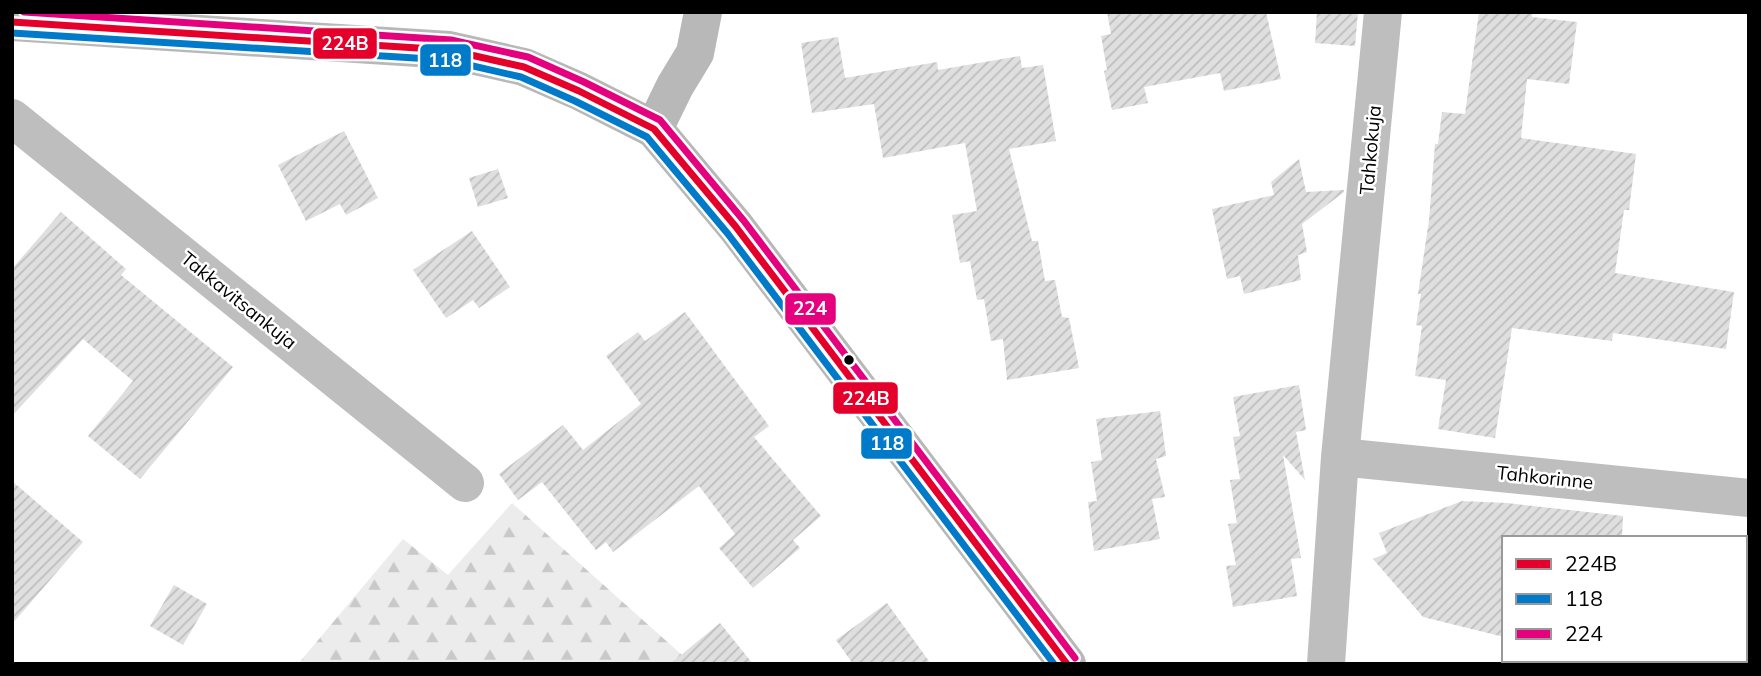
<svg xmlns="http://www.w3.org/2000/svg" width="1761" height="676" font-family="Mulish,sans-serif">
<defs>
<pattern id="forest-firs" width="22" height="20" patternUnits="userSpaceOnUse" patternTransform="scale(1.75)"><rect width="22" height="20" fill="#ececec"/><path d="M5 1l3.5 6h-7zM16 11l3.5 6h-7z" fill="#c9c9c9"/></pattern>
<pattern id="building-hatch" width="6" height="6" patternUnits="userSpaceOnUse" patternTransform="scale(1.75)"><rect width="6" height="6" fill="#dfdfdf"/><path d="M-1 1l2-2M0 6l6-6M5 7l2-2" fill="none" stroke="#bebebe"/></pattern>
</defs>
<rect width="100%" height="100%" fill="#fff"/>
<path fill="url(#forest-firs)" d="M512,503L692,664H298L403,539L448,575Z"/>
<path fill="url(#building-hatch)" d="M1107,12H1266L1281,79L1224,91L1220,73L1144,87L1148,103L1112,110L1104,71L1107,70L1101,36L1111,34Z
M1317,12H1358L1355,46L1315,43Z
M1479,12H1532V17L1577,22L1569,84L1527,79L1521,138L1636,154L1629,210H1624L1615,273L1734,292L1726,349L1613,333L1612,341L1512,328L1495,438L1438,429L1446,380L1415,376L1422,326L1416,325L1421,294H1418L1429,220L1435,144H1438L1442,112L1465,114Z
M838,37L845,78L937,62L938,70L1020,56L1022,68L1043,65L1056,141L1009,149L1032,241H1038L1045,281L1055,280L1062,317L1069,318L1079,368L1007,380L1003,339L991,341L984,299L977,300L970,261L960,263L952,215L977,211L965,143L883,158L874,104L812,113L801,43Z
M344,131L378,198L346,215L340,204L306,221L278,165Z
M1299,159L1306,192L1344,190V192L1302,224L1307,252L1298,255L1301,280L1244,294L1240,276L1227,279L1212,209L1274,195L1271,182Z
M498,169L508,198L478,207L469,178Z
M61,212L126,269L121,275L233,367L140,479L88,436L133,381L83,339L12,416V269Z
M472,231L510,287L479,308L473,300L446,318L413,270Z
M685,312L769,426L754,437L821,516L793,540L800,548L753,588L719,548L735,534L699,486L613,552L606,542L596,550L542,482L518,500L499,474L563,425L583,450L641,404L606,356L638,332L645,341Z
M1299,385L1306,430L1296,432L1305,480L1283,455L1301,558L1291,559L1297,596L1233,607L1226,566L1236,565L1228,524L1237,523L1230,480L1240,479L1233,437L1240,436L1233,397Z
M1160,411L1166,456L1156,459L1165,497L1152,499L1160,539L1094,551L1088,502L1097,501L1091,462L1102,460L1096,419Z
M12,481L83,542L12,624Z
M1462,501L1507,503L1623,516L1622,538H1504V637L1423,617L1373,559L1387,553L1379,533Z
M174,585L207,604L183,645L150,626Z
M887,603L931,664H853L836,640Z
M720,623L753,664H670Z"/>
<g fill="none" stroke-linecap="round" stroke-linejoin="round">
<path stroke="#bebebe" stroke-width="38" d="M12,118L465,483
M1340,457L1749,498
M1326,664L1340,457L1383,12"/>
<path stroke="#b8b8b8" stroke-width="38" d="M12,22L449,50L524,67L579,91L654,129L736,227L1067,664
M654,129L675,86L695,53L703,12"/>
<defs>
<path id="bus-1" d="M12,22L449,50L524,67L579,91L654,129L736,227L1067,664"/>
<path id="bus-2" d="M12,33L447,60L521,77L575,101L647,137L728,234L1054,664"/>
<path id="bus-3" d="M24,12L451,40L528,57L584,82L660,120L744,221L1075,658"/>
</defs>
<use href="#bus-1" stroke="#fff" stroke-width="12"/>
<use href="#bus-2" stroke="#fff" stroke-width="12"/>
<use href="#bus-3" stroke="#fff" stroke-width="12"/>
<use href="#bus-1" stroke="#e4002b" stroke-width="7"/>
<use href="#bus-2" stroke="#007ac9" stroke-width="7"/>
<use href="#bus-3" stroke="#e5007d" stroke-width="7"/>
</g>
<circle fill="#000" stroke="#fff" stroke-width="2.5" cx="849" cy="360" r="6"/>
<g text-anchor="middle" stroke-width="5" stroke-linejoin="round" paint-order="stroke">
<g font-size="19" fill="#000" stroke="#fff">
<text transform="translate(1370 150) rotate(-85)" y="7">Tahkokuja</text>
<text transform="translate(239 300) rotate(39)" y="7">Takkavitsankuja</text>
<text transform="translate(1545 477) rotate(6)" y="7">Tahkorinne</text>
</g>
</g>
<g stroke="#fff" stroke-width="2.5">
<rect x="312" y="27" width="66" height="33" rx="7" fill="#e4002b"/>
<rect x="419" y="43" width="53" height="34" rx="7" fill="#007ac9"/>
<rect x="784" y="292" width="53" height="34" rx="7" fill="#e5007d"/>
<rect x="832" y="381" width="67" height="34" rx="7" fill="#e4002b"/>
<rect x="860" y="427" width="53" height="33" rx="7" fill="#007ac9"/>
</g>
<g font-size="19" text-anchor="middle" font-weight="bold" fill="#fff">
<text x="345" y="50">224B</text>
<text x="445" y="67">118</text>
<text x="810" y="315">224</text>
<text x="866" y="405">224B</text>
<text x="887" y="450">118</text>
</g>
<rect width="1761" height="676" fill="none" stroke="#000000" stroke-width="28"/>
<rect x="1502" y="536" width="245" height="126" fill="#ffffff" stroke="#999999" stroke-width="2"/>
<rect x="1516" y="559" width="35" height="10" fill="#e4002b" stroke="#999999" stroke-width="2"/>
<text x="1565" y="571" font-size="21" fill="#000000">224B</text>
<rect x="1516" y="594" width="35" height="10" fill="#007ac9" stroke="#999999" stroke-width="2"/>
<text x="1565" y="606" font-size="21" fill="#000000">118</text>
<rect x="1516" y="629" width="35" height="10" fill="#e5007d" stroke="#999999" stroke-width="2"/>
<text x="1565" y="641" font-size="21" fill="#000000">224</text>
</svg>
